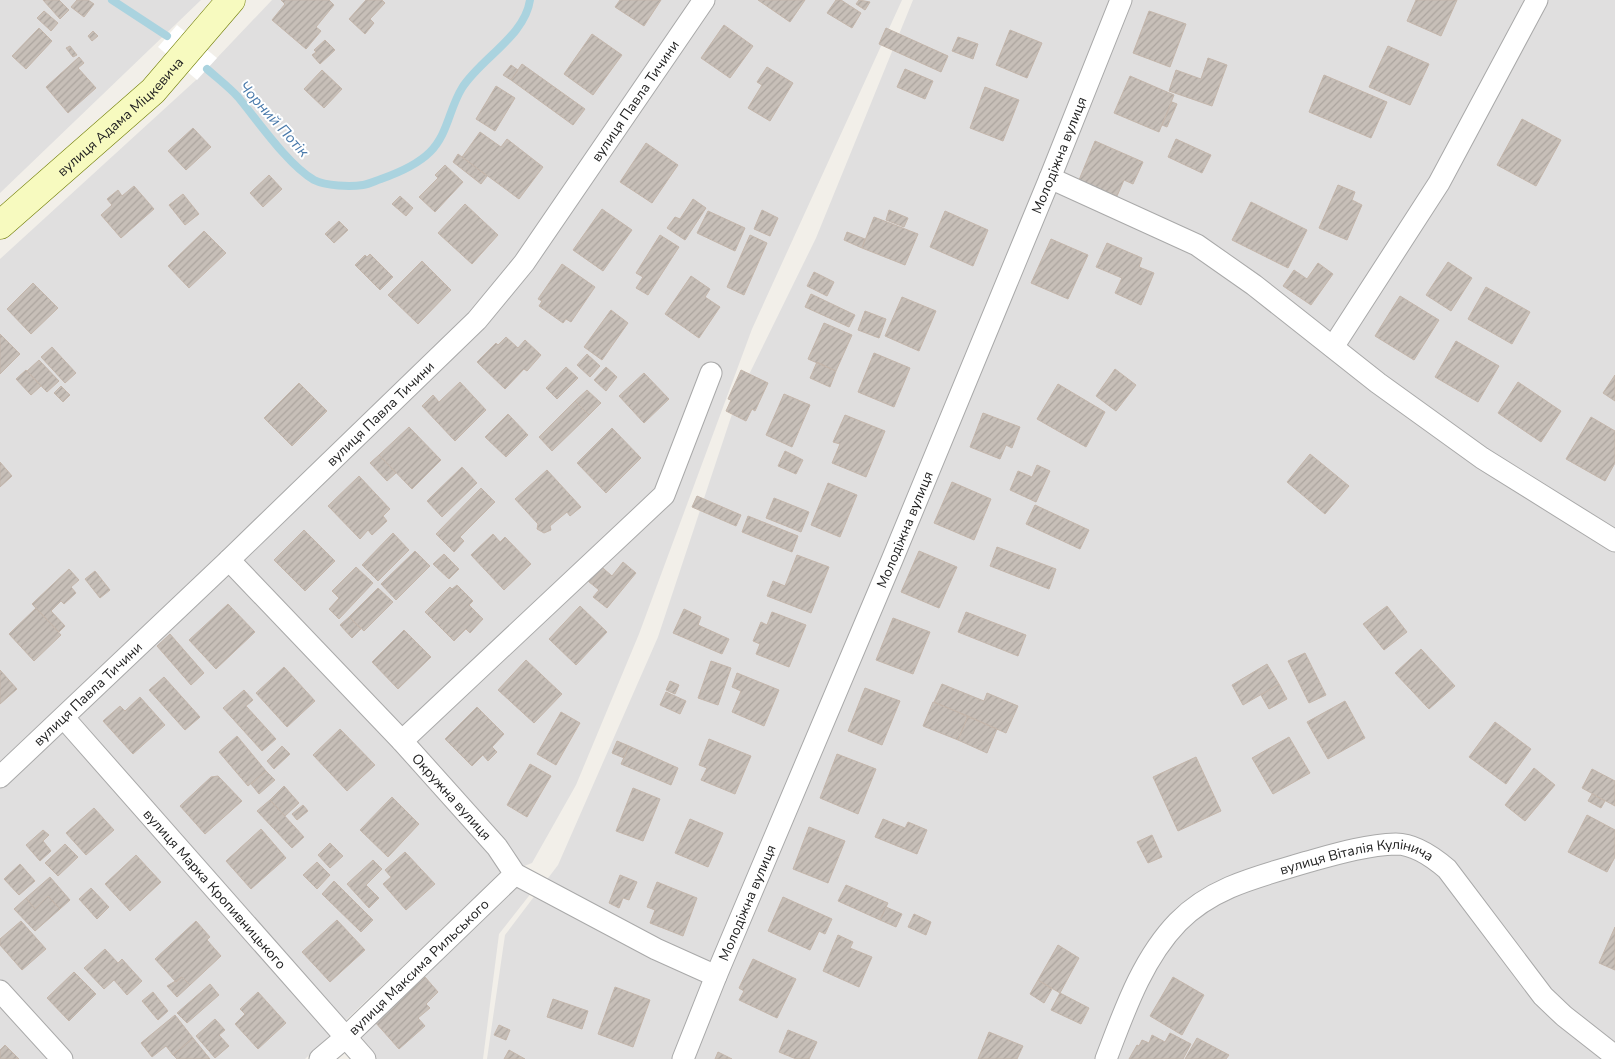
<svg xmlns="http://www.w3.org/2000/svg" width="1615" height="1059" font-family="'Nunito Sans',sans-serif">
<defs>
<pattern id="building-hatch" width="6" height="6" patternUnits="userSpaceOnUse" patternTransform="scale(1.25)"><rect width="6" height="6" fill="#c7bfb8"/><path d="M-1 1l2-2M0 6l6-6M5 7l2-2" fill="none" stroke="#aba49e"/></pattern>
</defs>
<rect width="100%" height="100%" fill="#f2efe9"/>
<path fill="#e0dfdf" d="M0,0H201L0,193Z
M272,0H902L752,329L639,634L576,785L532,863L496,877L305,1059H0V259L196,80Z
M913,0H1615V1059H487L505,935L558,865L658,637L737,399L816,238Z
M509,887L523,888L532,892L499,934L483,1059H374L354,1037Z"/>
<path fill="#fff" d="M177,25L217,58L197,80L158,47Z"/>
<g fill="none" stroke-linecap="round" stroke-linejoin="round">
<path stroke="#aad3df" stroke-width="8" d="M112,0L167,36
M207,69C217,78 229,87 238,97C258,121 288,165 314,180C326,186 350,187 363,185C369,184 375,181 381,179C398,173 417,165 430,152C448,134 449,109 462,88C480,59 525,36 530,0"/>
</g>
<path fill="url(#building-hatch)" stroke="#c4b6ab" d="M43,0H59L69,10L60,19Z
M77,0H88L94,4L84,17L71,7Z
M329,0L334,5L316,27L321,31L306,49L272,20L285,4L281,0Z
M366,0H382L385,3L370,19L374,23L365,34L349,19Z
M620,0H661L644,26L615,7Z
M758,0H805L790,22Z
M836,0H841L861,13L852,28L827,13Z
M859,0L870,2L865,10L856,4Z
M1416,0H1457L1441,36L1407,21Z
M44,11L58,23L51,31L37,18Z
M1149,11L1186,24L1170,67L1133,53Z
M724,25L753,46L730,78L701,58Z
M39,28L52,41L26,69L12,56Z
M886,28L948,56L941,72L879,44Z
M1010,30L1042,43L1027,78L996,65Z
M93,31L98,36L92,41L88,36Z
M592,34L622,55L593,95L564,74Z
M958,37L978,44L973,59L952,51Z
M325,40L335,50L320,64L312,55L316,52L314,50Z
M70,46L77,55L73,57L66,48Z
M1388,46L1429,64L1410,105L1369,87Z
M79,57L84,63L78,68L96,88L68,113L46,87Z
M1208,58L1227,65L1212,106L1169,91L1176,70L1201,79Z
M522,64L585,109L573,125L511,80Z
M511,65L518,70L511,80L503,75Z
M767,67L793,83L770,121L748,108L762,85L757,82Z
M905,69L933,81L925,99L897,87Z
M322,70L342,89L324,108L304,89Z
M1324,75L1387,102L1371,138L1309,112Z
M1130,76L1174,95L1159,132L1114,113Z
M496,86L515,98L495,131L476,119Z
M985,87L1019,100L1003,141L970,128Z
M1172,102L1177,104L1167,127L1162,125Z
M1522,119L1561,140L1536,186L1497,165Z
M193,128L211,147L186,170L168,151Z
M480,132L501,147L507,139L543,167L519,199L462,157Z
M1176,139L1211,155L1202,173L1168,157Z
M1095,141L1143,162L1133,184L1124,180L1117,196L1079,180Z
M646,143L678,165L652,203L620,182Z
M458,154L487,176L481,184L453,162Z
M445,165L463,182L435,212L419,197L438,178L435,175Z
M269,175L282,189L263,207L250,193Z
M1338,185L1355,192L1352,200L1362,205L1347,240L1319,228Z
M134,186L154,209L121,238L101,215L112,205L107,199L118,190L122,196Z
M183,194L199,214L185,225L169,205Z
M400,196L413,208L406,216L392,204Z
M693,199L706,208L685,240L667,228L675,217L680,219Z
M1251,202L1307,230L1288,268L1232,240Z
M465,204L498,235L472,264L438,233Z
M602,209L632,230L603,271L573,250Z
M762,210L778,218L770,236L754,229Z
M889,210L908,218L904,227L886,220Z
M708,211L745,228L735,251L697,233Z
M945,211L988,230L973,266L930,247Z
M874,217L918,234L905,265L862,248Z
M339,221L348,230L334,243L325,234Z
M204,231L226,253L189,288L168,266Z
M847,232L865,239L862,248L844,240Z
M660,235L679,247L648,295L636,288L643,277L636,273Z
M750,235L767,243L744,295L727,287Z
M1051,239L1088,255L1068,299L1031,283Z
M1107,243L1142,258L1139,267L1154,273L1141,305L1115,293L1122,278L1096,267Z
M370,254L393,277L380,290L355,265L365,255L367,257Z
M422,261L451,290L418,324L388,295Z
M1448,262L1472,278L1451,311L1426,295Z
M1318,263L1333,274L1311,305L1283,286L1294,270L1307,279Z
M562,264L595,287L571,322L566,319L563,323L539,306L542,301L538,299Z
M814,272L834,282L827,296L807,286Z
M691,276L710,289L705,297L720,307L699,338L665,314Z
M33,283L58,308L31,334L7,309Z
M1486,287L1530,312L1512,344L1468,319Z
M811,294L855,315L849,327L805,307Z
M1400,296L1439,320L1414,360L1375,336Z
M902,297L936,311L919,351L885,336Z
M611,310L628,323L602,360L584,347Z
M865,311L886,319L879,338L858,330Z
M824,323L852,335L836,371L808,359Z
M0,334L20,354L0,374Z
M506,337L518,348L525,340L541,355L527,371L524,369L505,389L477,362L496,343L498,345Z
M1456,341L1499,366L1478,402L1435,377Z
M52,347L76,373L65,383L41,357Z
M874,353L910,368L894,407L858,392Z
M587,354L600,366L590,377L577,365Z
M39,360L59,381L47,392L27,371Z
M817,362L836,371L830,387L810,378Z
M566,367L578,378L557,399L546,388Z
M606,367L617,377L606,391L594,380Z
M1115,369L1136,385L1116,411L1096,396Z
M26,370L41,386L31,395L16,379Z
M741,370L768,383L755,411L752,409L746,421L726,411L731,400L728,399Z
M644,373L669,399L644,423L619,396Z
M1615,375V401L1603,393Z
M460,382L486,410L455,441L422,406L433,395L439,402Z
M1518,382L1561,411L1541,442L1498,413Z
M299,383L327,411L292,446L264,418Z
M1058,384L1105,412L1086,447L1037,419Z
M61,386L70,395L63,402L54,393Z
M587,390L601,403L589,415L575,401Z
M784,394L810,405L792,447L766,435Z
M575,401L589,415L552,451L539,437Z
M983,413L1020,427L1012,448L1006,445L1000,459L970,447Z
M508,414L528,435L506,457L485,437Z
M845,415L885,431L866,477L832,463L840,444L833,442Z
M1591,417L1615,431V463L1605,481L1566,459Z
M409,427L441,460L412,489L379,455Z
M612,428L641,458L606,493L577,463Z
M785,451L803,460L796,474L778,466Z
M1310,454L1349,486L1325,514L1287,482Z
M379,455L396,473L387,481L370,463Z
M0,462L12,476L0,487Z
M1037,465L1050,471L1036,502L1010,490L1018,471L1032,477Z
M462,467L477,483L442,517L427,501Z
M547,470L581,507L570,516L567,512L550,526L551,530L544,533L537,529L538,524L515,499Z
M359,476L390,509L383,516L387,521L372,535L368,530L360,539L328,506Z
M952,482L991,499L974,540L934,523Z
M828,483L857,495L840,537L811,525Z
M481,488L495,502L460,537L464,541L454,552L436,534Z
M697,496L741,515L736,526L692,507Z
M774,498L809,512L801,532L766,518Z
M1035,505L1089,530L1080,549L1026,524Z
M748,516L798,536L792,552L742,532Z
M304,530L335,561L305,591L274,560Z
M393,533L409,550L378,581L362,565Z
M493,534L500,542L505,537L531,564L504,590L471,555Z
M997,547L1056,569L1049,589L990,566Z
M415,551L430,566L396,600L381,584Z
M919,551L957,567L939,608L901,592Z
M444,554L459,569L449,579L433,564Z
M797,555L829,567L811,613L767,596L773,581L785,586Z
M596,562L612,576L623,562L636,573L607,608L593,597L599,590L583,577Z
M356,567L373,583L339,619L329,609L339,598L332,591Z
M69,569L79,580L71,587L76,593L64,604L61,601L51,611L65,626L59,632L32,604Z
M95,571L110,590L100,598L85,579Z
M457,585L473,601L469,605L483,619L470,633L466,629L454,641L425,612L450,587L452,589Z
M378,588L393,602L364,631L349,617Z
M228,604L255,632L216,669L189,640Z
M580,606L607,632L576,665L549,639Z
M1387,606L1407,632L1384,650L1363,624Z
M36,608L61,635L34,661L9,634Z
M684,609L701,617L698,625L729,639L722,654L673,633Z
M772,612L806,625L789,667L756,654L760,644L753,641L761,622L767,625Z
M966,612L1026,635L1018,656L958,632Z
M349,617L361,629L352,638L340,625Z
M893,618L930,632L913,674L876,660Z
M404,630L431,657L398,689L372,662Z
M170,634L204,673L191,685L157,646Z
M1421,649L1455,686L1429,709L1395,673Z
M1305,653L1326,695L1309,703L1288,661Z
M526,660L562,694L534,723L498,690Z
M711,661L731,668L718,705L698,698Z
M1267,664L1279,684L1243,705L1232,685Z
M284,667L315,701L287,727L256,693Z
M0,670L17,689L0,704Z
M737,673L779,690L764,726L732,712L741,691L732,687Z
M164,677L200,717L185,730L149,690Z
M670,681L679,685L675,694L666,690Z
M942,684L984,701L987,693L1018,706L1006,733L934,702Z
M1279,684L1287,699L1269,709L1261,695Z
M865,688L900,701L882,745L848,731Z
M244,690L253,700L246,706L276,739L262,751L223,708Z
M666,692L686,701L680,714L660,705Z
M140,697L165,725L133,754L103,721L120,706L125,711Z
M1345,701L1365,738L1328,759L1307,722Z
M933,702L968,716L958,740L923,726Z
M477,707L504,734L492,747L497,752L488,761L483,755L472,766L445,739Z
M561,712L580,723L556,765L537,754Z
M968,716L997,729L987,753L958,740Z
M1495,722L1531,749L1506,784L1469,757Z
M340,729L375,765L347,791L313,755Z
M237,736L266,771L248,786L219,752Z
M1289,737L1310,773L1273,794L1252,758Z
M709,739L751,756L735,794L701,780L707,768L699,765Z
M617,741L629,746L624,758L612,753Z
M282,746L290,754L274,769L267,761Z
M629,746L678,768L671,785L621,764Z
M837,754L876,769L858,814L820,798Z
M1196,757L1221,811L1178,831L1153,777Z
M530,764L551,776L527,817L507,805Z
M1534,768L1555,785L1525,821L1505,805Z
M1592,769L1615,781V806L1582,788Z
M266,771L275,780L259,794L251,784Z
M218,776L242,801L205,834L180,806L211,777Z
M284,786L299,803L285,816L270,800Z
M633,788L660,799L643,841L616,831Z
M1592,794L1605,801L1601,808L1588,801Z
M392,797L419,824L388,857L360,830Z
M270,800L304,837L292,848L257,811Z
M303,805L308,811L297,820L292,814Z
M94,808L114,830L86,855L66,833Z
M1587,815L1615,830V857L1607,872L1568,852Z
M690,819L723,833L708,867L675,853Z
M883,819L905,828L908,822L927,830L917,854L875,837Z
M809,827L845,841L828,883L793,869Z
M261,829L286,858L251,889L226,861Z
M43,830L49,835L43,841L51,851L40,861L26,845Z
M1152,835L1162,857L1148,863L1137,842Z
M330,843L343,856L330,868L318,855Z
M65,844L78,857L58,876L45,863Z
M405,852L435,884L406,910L383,884L391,877L385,870Z
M136,855L161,882L130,911L105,884Z
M373,860L382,869L366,885L379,898L369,908L347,884Z
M317,862L330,875L317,889L303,875Z
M20,864L35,881L19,895L4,879Z
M620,875L637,882L629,900L623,898L619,908L609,903Z
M50,877L70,900L60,909L48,896L35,909L26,898Z
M334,881L373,920L361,932L322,894Z
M657,882L697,898L683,936L650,923L655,910L647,907Z
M846,885L888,903L880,920L838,901Z
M91,888L109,907L97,919L79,899Z
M48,896L60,909L35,931L14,909L26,898L35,909Z
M783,897L832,919L825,934L819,931L810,950L768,931Z
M886,907L902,914L896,927L880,920Z
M914,914L931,922L926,935L908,927Z
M337,920L365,950L330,982L302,952Z
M21,921L46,949L22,970L0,945V939Z
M196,921L210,937L207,940L221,956L190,985L182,977L176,982L155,959Z
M1615,927V970L1599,963Z
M838,935L853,942L850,948L872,957L859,987L823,971Z
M1058,945L1079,958L1060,993L1038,980Z
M105,949L118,963L122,959L142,981L127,995L114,980L104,989L84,968Z
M753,959L796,979L777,1018L739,1000L744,991L739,988Z
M74,972L96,994L69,1021L47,998Z
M182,977L190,985L177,997L167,986Z
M425,977L438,992L426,1004L430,1008L418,1018L425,1026L399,1049L375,1022Z
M1173,977L1204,995L1182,1035L1150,1016Z
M1038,980L1052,989L1044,1003L1030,994Z
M210,984L219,995L187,1023L177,1013Z
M615,987L650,1000L633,1047L598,1034Z
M153,992L168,1011L158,1020L142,1001Z
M258,992L286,1023L258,1049L235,1024L245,1014L240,1009Z
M1060,993L1089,1008L1081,1024L1051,1010Z
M553,999L588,1011L582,1029L547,1017Z
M175,1015L193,1038L173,1055L166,1046L152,1057L141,1043Z
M215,1019L225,1030L219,1035L229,1046L215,1058L196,1036Z
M499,1025L510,1030L506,1040L494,1035Z
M788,1030L817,1042L809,1059H796L779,1052Z
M989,1032L1023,1046L1017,1059H978Z
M1170,1033L1191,1044L1183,1059H1129L1137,1045L1139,1046L1142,1040L1149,1043L1152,1035L1165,1042Z
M193,1038L210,1059H177L173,1055Z
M1197,1038L1229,1055L1226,1059H1185Z
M5,1045L19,1059H0V1050Z
M509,1050L525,1059H504Z
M718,1052L732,1059H715Z"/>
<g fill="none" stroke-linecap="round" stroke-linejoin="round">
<defs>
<g id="street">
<path d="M1050,178L1197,245L1254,285L1378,383L1482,458L1615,541"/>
<path d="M1333,347L1439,183L1537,0"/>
<path id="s1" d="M229,560L402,741L497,847L515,874L656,949L716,976"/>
<path id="s2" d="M64,718L365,1059"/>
<path d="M402,741L664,495L711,373"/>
<path id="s3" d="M0,777L229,560L477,320L524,263L704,0"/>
<path d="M0,991L62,1059"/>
<path id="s4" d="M320,1059L346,1037L515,874"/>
<path id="s5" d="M683,1059L716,976L892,560L1050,178L1121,0"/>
<path id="s6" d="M1106,1059C1124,1012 1142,959 1178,922C1213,886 1261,876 1307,862C1336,854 1366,845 1396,844C1415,844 1433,857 1447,869L1543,996L1564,1016L1615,1056"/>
</g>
<g id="secondary">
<path id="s7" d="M0,225L153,91L231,0"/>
</g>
</defs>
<use href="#street" stroke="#a9a9a9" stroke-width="23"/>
<use href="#secondary" stroke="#707d05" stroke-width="29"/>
<use href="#street" stroke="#fff" stroke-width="21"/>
<use href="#secondary" stroke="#f7fabf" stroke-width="28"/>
</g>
<g text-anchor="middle" stroke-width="4" stroke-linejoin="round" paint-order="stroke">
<g font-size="14" fill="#222" stroke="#fff">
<text dy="5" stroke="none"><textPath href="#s3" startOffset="931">вулиця Павла Тичини</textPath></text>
<text dy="5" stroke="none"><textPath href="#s7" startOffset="162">вулиця Адама Міцкевича</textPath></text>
<text dy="5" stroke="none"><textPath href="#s5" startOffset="979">Молодіжна вулиця</textPath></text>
<text dy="5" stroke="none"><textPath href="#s3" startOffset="526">вулиця Павла Тичини</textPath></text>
<text dy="5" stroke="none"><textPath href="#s5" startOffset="574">Молодіжна вулиця</textPath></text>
<text dy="5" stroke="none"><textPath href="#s3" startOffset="121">вулиця Павла Тичини</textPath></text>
<text dy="5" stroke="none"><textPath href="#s1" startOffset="325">Окружна вулиця</textPath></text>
<text dy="5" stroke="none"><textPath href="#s6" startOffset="351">вулиця Віталія Кулінича</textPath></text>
<text dy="5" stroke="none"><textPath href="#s2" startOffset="228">вулиця Марка Кропивницького</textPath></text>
<text dy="5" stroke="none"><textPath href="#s5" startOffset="169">Молодіжна вулиця</textPath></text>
<text dy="5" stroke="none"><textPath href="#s4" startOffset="135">вулиця Максима Рильського</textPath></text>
</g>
<g font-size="15" font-style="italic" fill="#4a7aab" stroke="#fff">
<text transform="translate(274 119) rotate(48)" y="5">Чорний Потік</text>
</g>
</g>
</svg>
